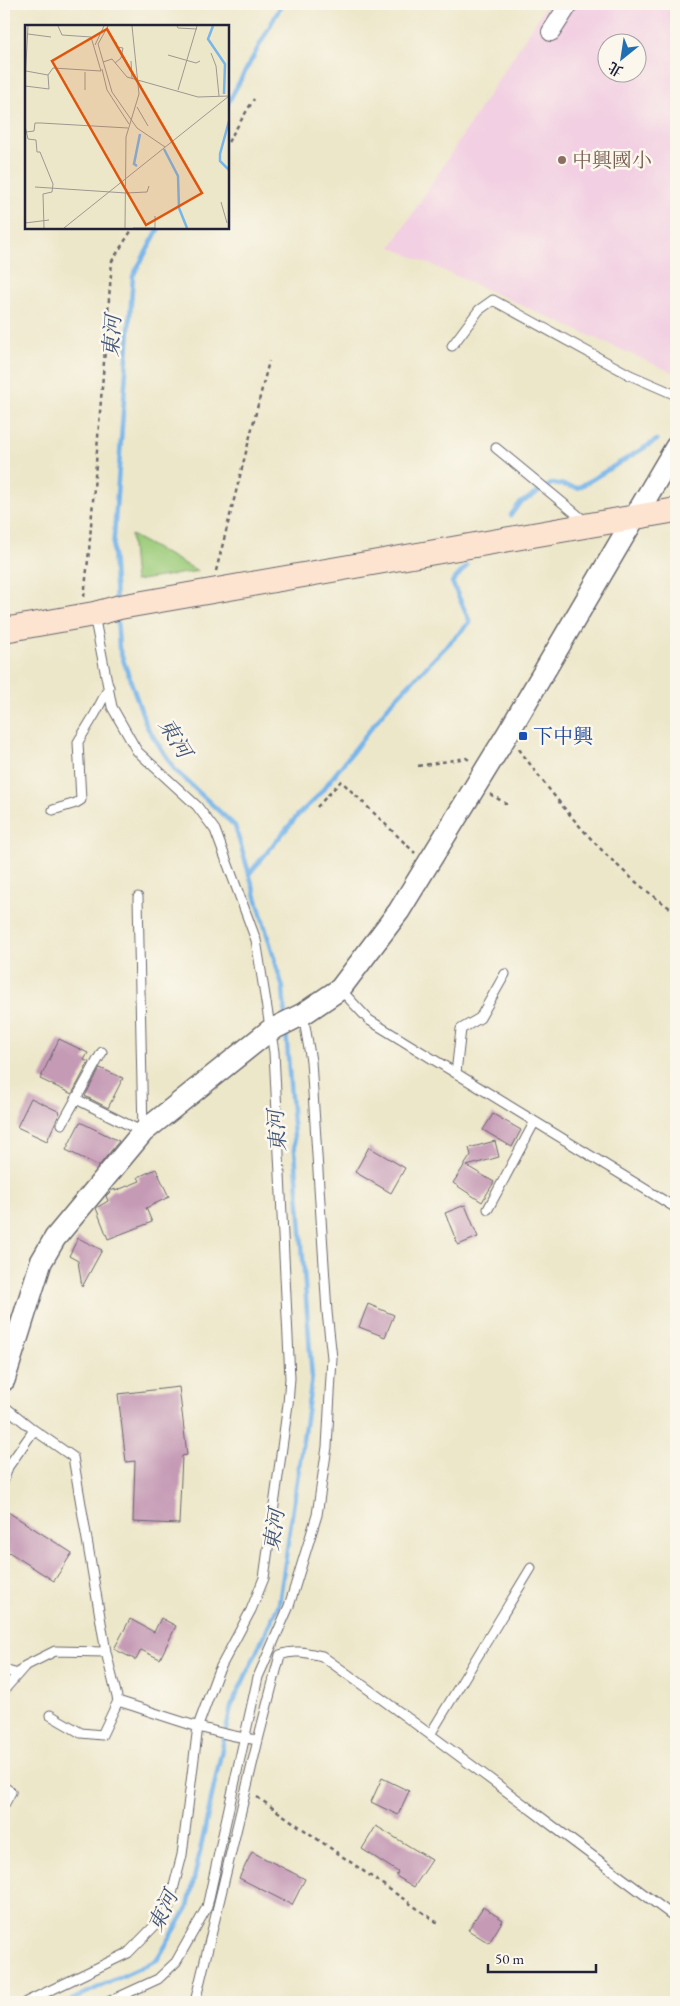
<svg xmlns="http://www.w3.org/2000/svg" width="680" height="2006" font-family="'EB Garamond','Noto Serif TC',serif">
<rect width="100%" height="100%" fill="#fbf7ec"/>
<filter id="ink" filterUnits="userSpaceOnUse"><feTurbulence type="fractalNoise" baseFrequency=".02" numOctaves="2"/><feDisplacementMap in="SourceGraphic" scale="10" xChannelSelector="R" yChannelSelector="G"/><feConvolveMatrix kernelMatrix="1 2 1 2 8 2 1 2 1" color-interpolation-filters="sRGB"/></filter>
<filter id="wash" filterUnits="userSpaceOnUse"><feTurbulence type="fractalNoise" baseFrequency=".0096" numOctaves="4" result="noise"/><feDisplacementMap in="SourceGraphic" scale="20" xChannelSelector="R" yChannelSelector="G"/><feGaussianBlur stdDeviation="1.12" result="paint"/><feColorMatrix in="noise" values="0 0 0 0 0 0 0 0 0 0 0 0 0 0 0 0 0 1.4 0 .05"/><feComposite in="paint" operator="in"/></filter>
<g filter="url(#wash)">
<rect width="100%" height="100%" fill="#ede7ca"/>
<path fill="#f2cfe2" fill-rule="evenodd" d="M547,4H676V374L391,247ZM608,42H638V72H608Z"/>
<path fill="#9ccc7a" stroke="#5f775a" d="M131,535L198,571L135,581Z"/>
<g fill="none" stroke-linecap="round" stroke-linejoin="round">
<path stroke="#77b5ea" stroke-width="4.5" d="M228,103L282,4
M511,515L519,504L553,483L578,488L657,440
M116,601L113,549L133,276L159,228
M117,616L119,648L147,727L175,770L235,826L283,988L285,1015
M249,874L298,815L318,796L390,704L470,622L452,582L467,566
M67,2002L157,1960L188,1907L231,1707L279,1604L312,1378L286,1030"/>
</g>
<g id="blocks">
<path fill="#c59ab5" d="M59,1039L88,1053L84,1060L89,1062L72,1094L40,1079Z
M100,1068L123,1078L108,1108L85,1096Z
M31,1098L60,1112L47,1141L17,1127Z
M493,1114L521,1130L512,1147L483,1130Z
M80,1122L119,1141L99,1166L66,1150Z
M495,1141L499,1157L467,1166L494,1182L482,1202L453,1183L471,1155L469,1148Z
M369,1147L405,1168L391,1193L355,1172Z
M156,1169L169,1197L146,1208L152,1222L108,1239L96,1208L108,1201L106,1196L111,1191L115,1189V1191L140,1181L138,1177Z
M465,1205L478,1237L458,1245L445,1213Z
M78,1238L102,1250L82,1287L78,1261L69,1256Z
M368,1304L394,1315L385,1337L359,1327Z
M179,1387L187,1455L182,1456L179,1524L133,1522L135,1461L126,1462L118,1394Z
M8,1512L72,1553L54,1581L4,1549V1518Z
M161,1618L176,1626L160,1659L141,1650L136,1660L114,1649L130,1619L154,1632Z
M382,1778L409,1791L398,1815L371,1802Z
M376,1826L432,1860L414,1887L396,1876L398,1872L362,1849Z
M252,1852L305,1879L292,1905L239,1878Z
M483,1907L503,1920L489,1943L468,1930Z"/>
</g>
</g>
<g filter="url(#ink)">
<use href="#blocks" fill-opacity="0" stroke="#69676d" stroke-width="1"/>
<g fill="none" stroke-linecap="round" stroke-linejoin="round">
<defs>
<path id="service" d="M452,346L479,310L493,300L630,375L676,395
M496,448L586,522
M53,810L76,803L81,800L78,742L95,714L109,687
M340,989L369,1020L676,1208
M102,1052L76,1099L143,1132L138,897
M456,1073L461,1029L480,1018L505,974
M62,1124L76,1099
M488,1209L534,1123
M4,1406L34,1430L73,1457L106,1652L118,1701C163,1715 211,1734 258,1740
M4,1480L8,1467L34,1430
M4,1670L18,1674
M4,1690L25,1666L55,1651L106,1652
M50,1715L81,1733L102,1735L118,1701
M431,1733L531,1568
M4,1787L11,1792L4,1805
M26,2002L128,1953L167,1913L182,1855L198,1726L218,1672L251,1610L264,1578L288,1404L290,1378L274,1052L256,940L215,830L197,806L137,751L112,707L94,615
M108,2002L158,1979L176,1962L207,1907L258,1677L289,1606L317,1515L327,1447L332,1358L327,1312L311,1061L303,1014
M195,2002L258,1740L280,1655C294,1649 308,1653 322,1656C442,1741 558,1831 676,1918"/>
<path id="minor" d="M551,32L569,4"/>
<path id="tertiary" d="M4,1380L41,1262L55,1238L143,1132L269,1031L303,1014L340,989L399,911L508,733L676,447"/>
<path id="secondary" d="M4,630L94,614L120,607L676,510"/>
</defs>
<use href="#service" stroke="#69676d" stroke-width="11"/>
<use href="#minor" stroke="#69676d" stroke-width="20"/>
<use href="#tertiary" stroke="#69676d" stroke-width="24"/>
<use href="#secondary" stroke="#69676d" stroke-width="26"/>
<path stroke="#69676d" stroke-width="2.5" stroke-dasharray="4 4" stroke-linecap="butt" d="M228,142L254,99
M216,571L269,361
M84,597L89,551L112,261L133,228
M519,749C563,810 612,870 676,912
M418,766L466,758L471,761
M490,794L510,806
M317,807L341,781L415,853
M257,1797L438,1923"/>
<use href="#service" stroke="#fff" stroke-width="9"/>
<use href="#minor" stroke="#fff" stroke-width="18"/>
<use href="#tertiary" stroke="#fff" stroke-width="21"/>
<use href="#secondary" stroke="#fde4d1" stroke-width="24"/>
</g>
</g>
<circle fill="#8d6e63" stroke="#fbf7ec" stroke-width="2" cx="562" cy="160" r="5"/>
<rect fill="#1a4fb4" stroke="#fbf7ec" stroke-width="2" x="518" y="731" width="10" height="10" rx="2.5"/>
<g text-anchor="middle" stroke-width="5" stroke-linejoin="round" paint-order="stroke">
<g font-size="20" fill="#785e54" stroke="#fbf7ec" text-anchor="start">
<text x="572" y="167">中興國小</text>
</g>
<g font-size="20" fill="#164399" stroke="#fbf7ec" text-anchor="start">
<text x="533" y="743">下中興</text>
</g>
<g font-size="21" font-style="italic" fill="#405578" stroke="#fbf7ec">
<text transform="translate(112 336) rotate(-86)" y="7">東河</text>
<text transform="translate(175 738) rotate(58)" y="7">東河</text>
<text transform="translate(277 1131) rotate(-94)" y="7">東河</text>
<text transform="translate(274 1530) rotate(-82)" y="7">東河</text>
<text transform="translate(163 1911) rotate(-65)" y="7">東河</text>
</g>
</g>
<g transform="translate(25 25)">
<rect width="204" height="204" fill="#ede7ca"/>
<path fill="none" stroke="#77b5ea" stroke-width="2.5" d="M188,1L183,14L200,39L199,69M204,96L195,129V136L204,145M139,124L153,151L154,183L162,203M112,141L109,139L115,109"/>
<path fill="none" stroke="#9c9891" stroke-width="1" d="M83,1L73,19L87,67L112,103L140,122M152,1L153,3L172,4M3,9L26,12M70,20L79,1M186,28L191,41L194,71M143,30L171,38L175,36M106,36L107,53M78,37L87,34L102,52L173,72L204,71M90,38L96,33L98,23L92,22L91,17M77,44L82,65L104,99M1,46L23,50M0,57L3,1M0,61L24,64L23,50L28,43L76,46L66,12L37,10L33,1M60,65V47M153,65L172,1M112,82L123,101M0,101L3,114L11,115L12,127H15L28,159L27,167L18,169L19,203M1,107L9,106L10,98H16L103,103M10,162L101,168L122,167L124,161M196,177L202,198M0,198L24,195M39,203L204,71M100,203L101,112L114,69L107,1M108,203H130V191"/>
<path fill="#de560e" fill-opacity="0.15" stroke="#de560e" stroke-width="2.5" d="M82,4L177,168L121,200L27,36Z"/>
<rect width="204" height="204" fill="none" stroke="#22223b" stroke-width="2.5"/>
</g>
<rect width="680" height="2006" fill="none" stroke="#fbf7ec" stroke-width="20"/>
<g transform="translate(622 58) rotate(210)"><circle r="24" fill="#fbf7ec" stroke="#a4a2a5"/>
<path d="M0-4L9 19L0 12L-9 19Z" fill="#1f6fb2"/>
<text y="-8" font-size="14" font-weight="bold" text-anchor="middle" fill="#22223b">北</text>
</g>
<path d="M488 1964v8h108v-8" fill="none" stroke="#22223b" stroke-width="2.5"/>
<text x="495" y="1964" font-size="15" fill="#22223b" stroke="#fbf7ec" stroke-width="4" paint-order="stroke">50 m</text>
</svg>
